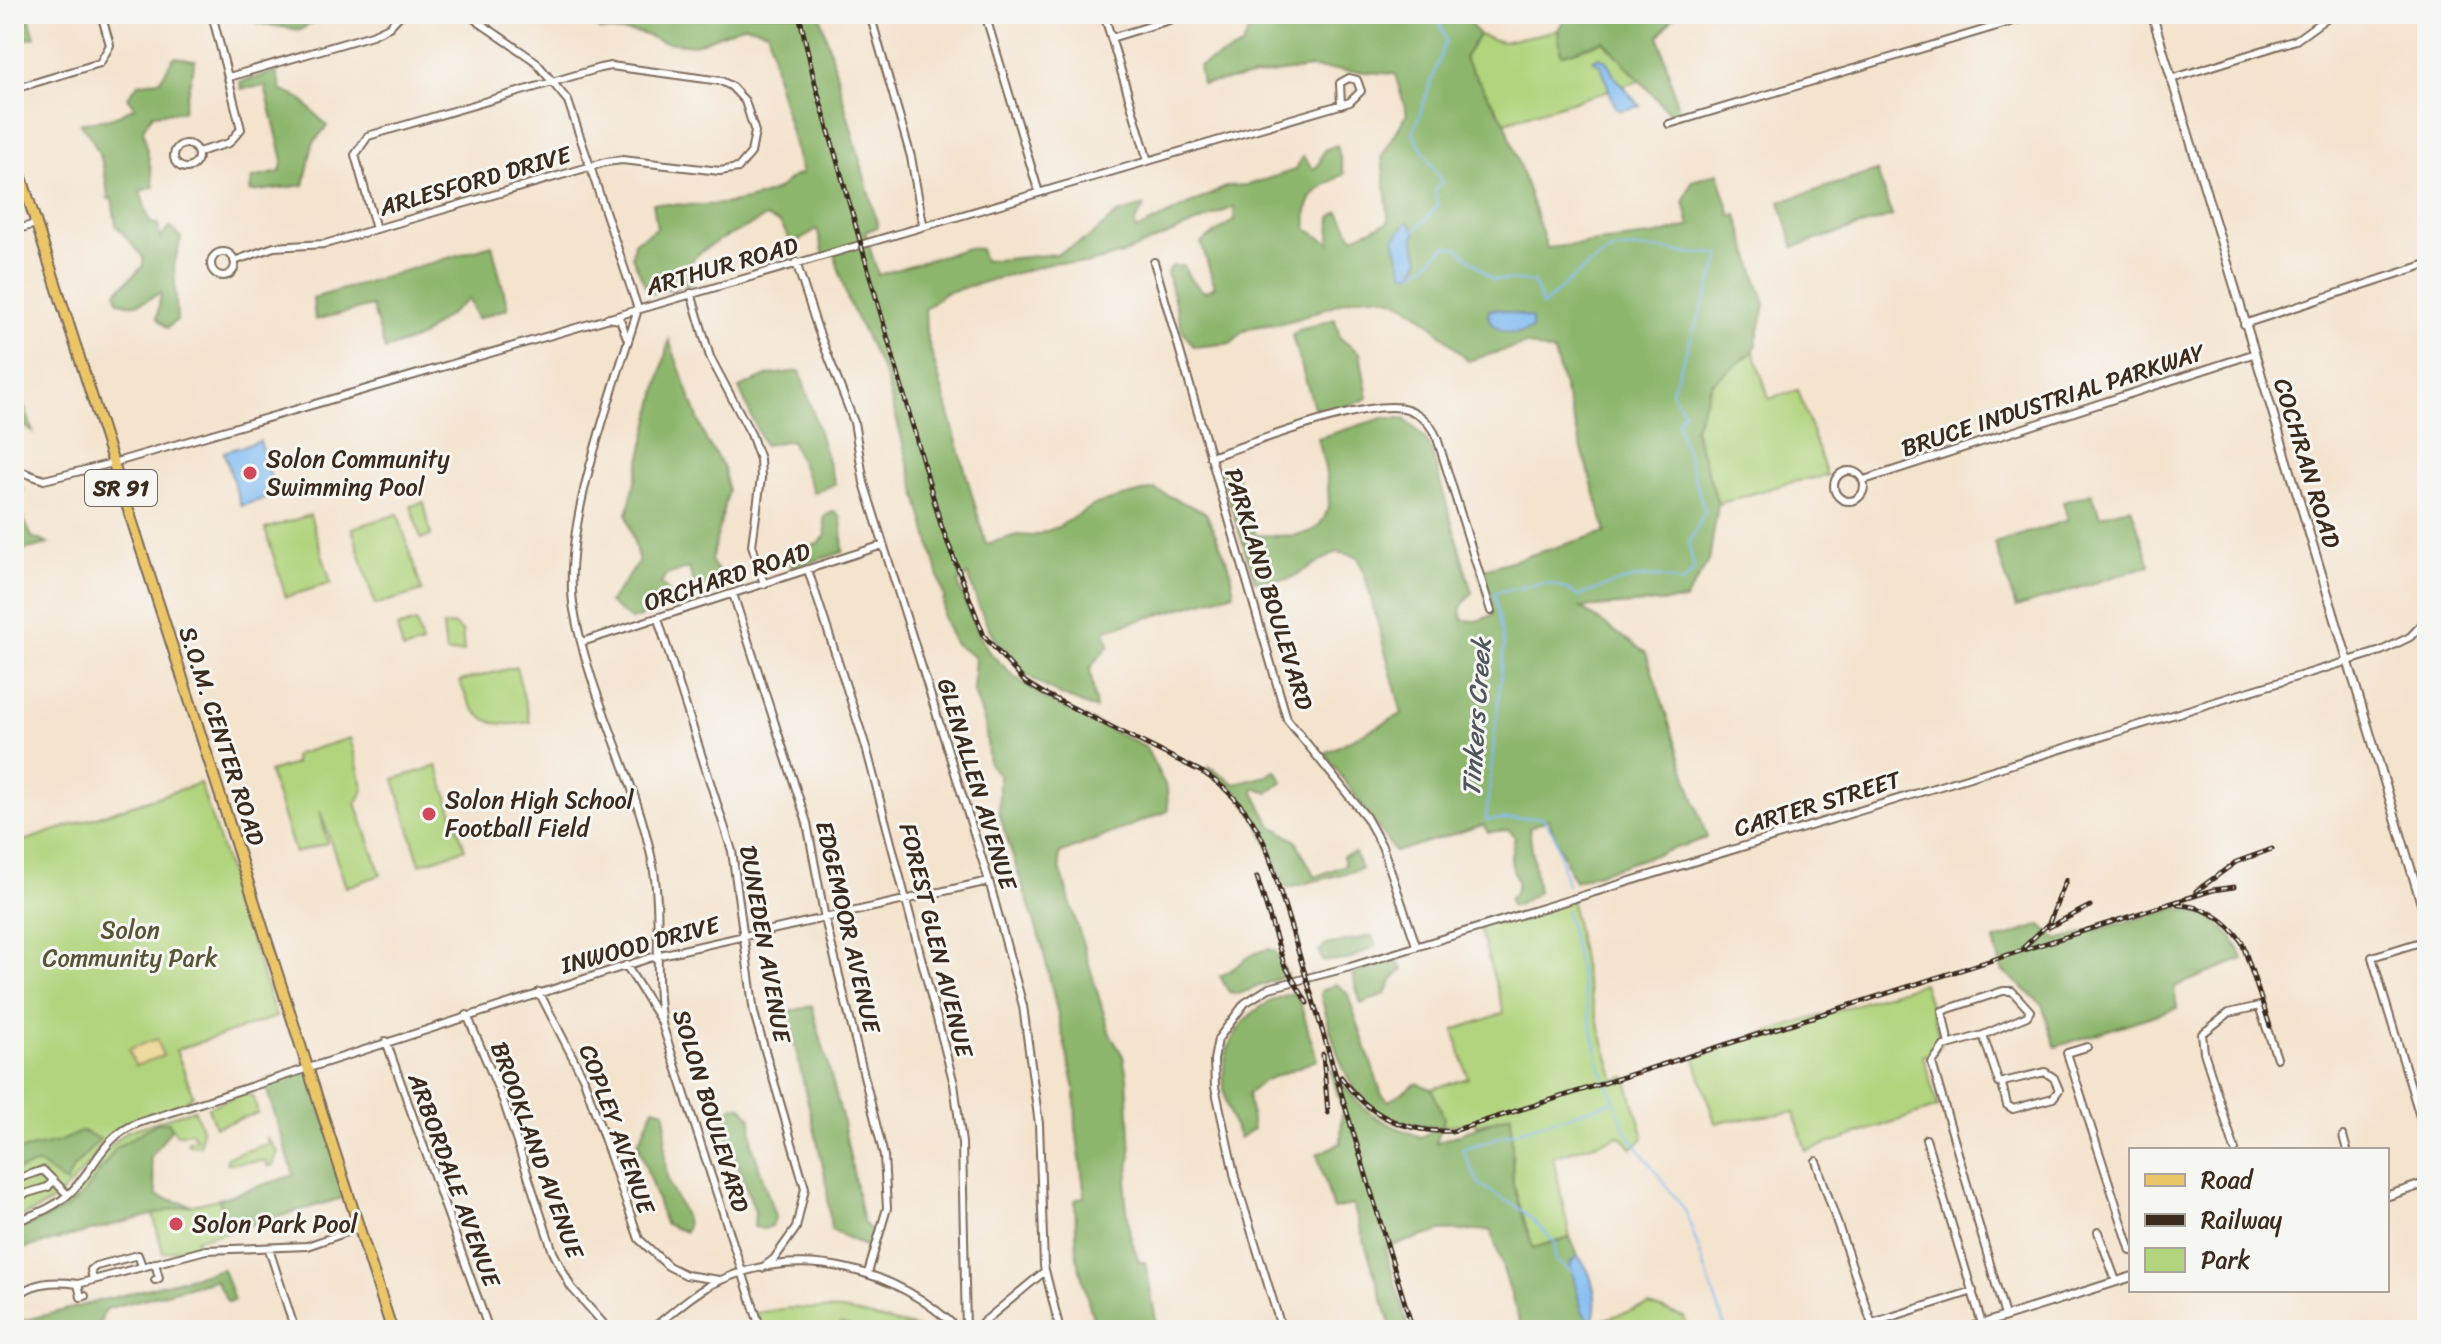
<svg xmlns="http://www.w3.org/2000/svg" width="2441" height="1344" font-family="Sriracha,sans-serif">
<rect width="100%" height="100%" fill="#f6f6f2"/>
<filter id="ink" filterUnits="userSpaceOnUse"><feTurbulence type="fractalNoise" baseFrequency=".0125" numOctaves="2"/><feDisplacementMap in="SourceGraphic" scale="16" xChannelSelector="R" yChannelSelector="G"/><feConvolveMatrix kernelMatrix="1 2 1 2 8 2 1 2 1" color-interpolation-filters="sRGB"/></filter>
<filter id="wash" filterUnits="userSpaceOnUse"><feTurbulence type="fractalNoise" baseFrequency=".006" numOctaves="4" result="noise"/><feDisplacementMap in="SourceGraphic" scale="32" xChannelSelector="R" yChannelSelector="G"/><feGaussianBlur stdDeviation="1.8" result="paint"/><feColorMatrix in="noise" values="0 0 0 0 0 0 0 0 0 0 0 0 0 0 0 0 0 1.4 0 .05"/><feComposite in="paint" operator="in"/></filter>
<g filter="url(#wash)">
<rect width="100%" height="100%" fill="#f4e3cd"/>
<path fill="#b1d47d" stroke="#767f4e" stroke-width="2" d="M1558,30L1561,55L1604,41L1643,80L1505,122L1464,58L1479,35L1502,42Z
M1754,351L1769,399L1798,390L1827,476L1792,482L1718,504L1694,429L1712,383Z
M424,502L431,536L421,539L411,506Z
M398,514L422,591L375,605L352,528Z
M310,515L331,583L286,597L265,529Z
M416,622L422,644L403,650L397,628Z
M454,625L462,631L464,652L446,653L443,626Z
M516,667L530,722C490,730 472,719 460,681Z
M350,738L364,790L356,803L381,875L346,887L320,811L327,843L295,853L269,772L295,764L294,755Z
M437,766L465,849L420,864L394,779Z
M200,783L276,1017L176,1050L193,1095C183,1111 134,1118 115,1131C107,1137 101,1147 95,1155C72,1186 53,1207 14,1219V844Z
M1571,898L1585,977L1615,1080L1626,1077L1644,1138L1632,1148L1620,1136L1553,1157L1570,1237L1533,1248L1513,1184L1511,1115L1476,1125V1122L1440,1126L1444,1118L1432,1089L1468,1078L1454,1030L1504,1013L1479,926Z
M1923,983L1942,1043L1936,1052L1923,1056L1938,1107L1806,1151L1794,1112L1715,1123L1694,1056Z
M244,1093L253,1096L258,1113L215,1127L208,1107Z
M194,1109L202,1129L200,1146L188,1145V1141L197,1139L191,1132L177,1135L171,1126L157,1123L116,1148L84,1194L66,1209L14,1232V1225L41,1217L69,1199L96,1161L125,1132Z
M267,1138L278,1152L273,1165L268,1167L266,1161L227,1163V1157L267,1144Z
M219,1199L227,1232L196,1239L197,1245L163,1253L153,1214Z
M1649,1305L1684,1317L1688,1330H1570Z
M789,1308L843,1310L918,1328L861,1330L840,1324L838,1330H761L756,1313Z"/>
<path fill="#8cb66c" stroke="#647045" stroke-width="2" d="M14,14H28L35,37L14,43Z
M255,14H328L300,30L257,23Z
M588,14C612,14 675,20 693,14H820L878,227L865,232L878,275L968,248L980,249L984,261L1057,254L1089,238L1117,214L1145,206L1135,222L1136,230L1228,186L1248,185L1295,170L1303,156L1312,169L1318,166L1324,150L1337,145L1344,174C1318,189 1303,195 1307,229L1330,243L1331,217L1339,212L1353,237L1389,222L1382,156L1407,114L1395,74L1309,68L1202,84L1199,66L1242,47L1256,14H1463L1479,35L1464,58L1505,122L1547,248L1658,235L1690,226L1684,201L1692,181L1718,173L1731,216L1737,215L1765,305L1754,351L1712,383L1694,429L1718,504L1709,561L1685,600L1581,608L1646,653L1707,838L1574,881L1548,819L1529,828L1538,892L1516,906L1510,905L1509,899C1527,882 1510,876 1511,856C1512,850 1514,843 1515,836L1509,830L1488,832L1483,825L1395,852L1325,753L1402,714L1364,572L1358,557L1337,552L1289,579L1255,581L1223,481V468L1235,467L1249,522L1256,535C1272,535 1292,538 1306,533C1345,519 1323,466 1318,438L1383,418H1403L1425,438L1432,453L1472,593L1460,609L1463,620L1477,621L1493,615L1478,571L1606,532L1554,353L1526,344L1468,361C1443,337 1407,291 1368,296C1340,299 1313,316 1286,322C1263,328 1248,321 1232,343L1194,347L1182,330L1167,272L1172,266H1184L1190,279L1204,292L1215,287L1201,243L1234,220V207L1122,254L1086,264L1056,262L945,293L925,309L926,333L986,544L1017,535L1033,536L1058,527L1096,504L1154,489L1206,513L1229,565L1234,593L1105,630L1109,645L1090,668L1096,709C1017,681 993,654 968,575L958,583L974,625L989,652L1015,677L1048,700L1145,746L1167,789L1168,811L1059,854L1060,868L1110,1034L1123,1056L1127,1077L1131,1156L1125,1193L1130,1235L1139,1262H1145L1158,1330H1096L1077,1259L1075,1200L1085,1196L1076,1128L1075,1089L1042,945L999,814V776L989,763L985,724L973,689L975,658L954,643L943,617L944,596L885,376L848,301L834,253L824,255L817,229L793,244L780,223L765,217C736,235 715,237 690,262L692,284L649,294L632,256L634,242L657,228L653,203C692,206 739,208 776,190C786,185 790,175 802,174L778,85L768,31L744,25L695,45L663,42L640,33L600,30L588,20Z
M1567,14H1676L1659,36L1680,117H1673L1604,41L1561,55L1558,30Z
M174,57L195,60L183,111L153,114L143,129L154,187L140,191L150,223L158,224L160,239L170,227L181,238L174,266L177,320L167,328L157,318L161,292C146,301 136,309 118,301L116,292L143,266V257L116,225L112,198L108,199C106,170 100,145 80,123L110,119L135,107L128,97L138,84L160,80Z
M276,72L282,91L300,98L327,126L313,143L304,185L250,192L252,178L280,172L283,160L265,86L241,89L240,82Z
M1877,171L1892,216L1794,247L1780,202Z
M492,245L508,308L477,319L469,299L420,337L385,350L372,306L315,320L313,298Z
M1335,319L1340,338L1360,353L1368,398C1349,406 1334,417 1314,407L1292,336L1299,330Z
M669,340L706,440L724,468L728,492L711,561L729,587L698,597L689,568L666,575L661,584L679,603L631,620L609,603L639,562L627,515Z
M800,371L835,484L814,493L791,440L764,445L739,388L769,375Z
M14,375L33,432L14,419Z
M23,490L20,512L32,537L49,544L14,552V498Z
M2092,493L2100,516L2131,507L2150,565L2016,608L1995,543L2068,520L2063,502Z
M834,511L841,518L843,552L792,568L789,556L820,542L826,535L824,517Z
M1209,766L1235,784L1267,776L1276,770L1283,782L1269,792L1256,788L1253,791L1271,825L1296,841L1315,877L1345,865L1343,856L1355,853L1361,869L1287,888L1255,817L1238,793L1209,770Z
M2178,908C2210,913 2232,928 2243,959L2174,987L2177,1008L2055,1047L2042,1004L2002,970L1994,941L2041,925L2057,940Z
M1372,936L1376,946L1347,960L1322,961L1319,951L1326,945Z
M1268,949L1275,951L1287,975L1239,994L1229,992L1220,976C1239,968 1247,953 1268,949Z
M1396,960L1403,970L1393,979L1386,994L1361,1004L1352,974Z
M1336,984L1347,992L1382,1095L1389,1101L1417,1083L1432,1089L1444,1119L1436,1143L1511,1114L1513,1184L1533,1248L1570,1237L1578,1256L1570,1263L1582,1311L1591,1322L1569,1330H1522L1491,1230L1441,1231L1385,1248L1409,1330H1392L1353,1205L1333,1209L1317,1154L1341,1143L1342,1109L1330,1068C1362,1110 1370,1119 1421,1137L1438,1127C1421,1124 1399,1125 1383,1116C1342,1092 1333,1038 1321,996V991Z
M1297,992L1317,1060L1263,1081L1248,1094L1253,1129L1240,1138C1206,1076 1224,1009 1297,992Z
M812,1006L842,1117L863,1222L874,1234L869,1248L831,1230L826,1179L787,1012Z
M308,1067L349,1196L227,1232L219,1199L294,1175L264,1081Z
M734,1106L742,1107L751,1118L752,1145L775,1217L772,1226L764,1229L754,1227L755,1211L721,1119Z
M654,1108L665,1111C667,1136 661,1162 670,1186C675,1200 692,1218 685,1232L665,1224L638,1143Z
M169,1122L171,1129L150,1158L157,1196L190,1205L14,1251V1232L66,1209L84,1194L116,1148L157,1123Z
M82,1131L100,1139L73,1168L66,1184L39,1164L14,1171V1151L59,1142Z
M223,1269L234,1300L228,1302L215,1280L109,1308L104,1311L99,1326L14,1330V1323Z"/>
<path fill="#eeda9e" stroke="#94825e" stroke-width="2" d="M157,1039L163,1056L135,1066L129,1049Z"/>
<path fill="#80bbf2" stroke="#5e7288" stroke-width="2" d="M1599,57L1606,60L1616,79L1640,106L1620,111L1615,107L1601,66L1593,60Z
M1408,221L1415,231L1414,242L1420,258L1413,273H1404L1394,239Z
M1497,309L1532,318V329C1515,337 1495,334 1488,315L1489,310Z
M260,441L276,495L241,506L224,452Z
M1578,1256C1592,1270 1601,1304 1591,1322L1582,1311L1570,1263Z"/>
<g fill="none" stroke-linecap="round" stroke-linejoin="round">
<path stroke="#80bbf2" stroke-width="2" d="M1415,231L1437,207L1435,190L1442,182L1413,133L1446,40L1436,14
M1413,273L1425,266L1445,246L1458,248L1492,279L1533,282L1543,306C1557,291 1597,254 1617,250C1638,247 1665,249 1685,253C1698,256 1707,250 1721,256L1671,393L1684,410L1677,423L1705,512L1689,544L1694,570L1682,584C1652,566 1609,585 1579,596C1538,572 1536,589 1494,592L1504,645L1486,820L1542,817L1555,836L1567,885
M1566,910L1600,1066L1627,1133L1686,1212L1726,1330
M1572,1271L1555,1261V1243L1526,1213L1479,1184L1462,1149L1612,1102"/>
</g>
</g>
<g filter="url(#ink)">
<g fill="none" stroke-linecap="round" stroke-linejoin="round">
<defs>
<path id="minor" d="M467,14L535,61L568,101L638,309
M870,14L911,157L923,224
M985,14L1039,193
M1104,14L1148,161
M1111,38L1189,14
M229,77L372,35L389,27L401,14
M2171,79L2296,40L2332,14
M14,89L100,63L110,45L101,14
M1669,124L2037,14
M174 156a12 12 0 1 1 24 0a12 12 0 1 1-24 0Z
M198,152L229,143L241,129L212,14
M14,230L36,224
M211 264a12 12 0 1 1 24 0a12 12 0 1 1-24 0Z
M234,261L274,247L325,244L606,162L622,160L720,171L738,168L751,153L755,132L745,101L731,86L721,81L611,66L600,68L368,136L355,155L376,229
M796,262L818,330L854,422L864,483L989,881L1023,1006L1039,1124L1044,1266L1060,1330
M1154,262L1287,719L1366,817L1382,846L1416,945
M691,293L710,357L751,434L760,459L761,478L752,545L764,584
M638,309C614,390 560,528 574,610C589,696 635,775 652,860C663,914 653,969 662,1024L761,1330
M607,318L620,320L627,338
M2244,324L2427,264
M1210,457C1252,444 1369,397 1407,409C1423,415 1431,425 1437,438L1491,611
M14,469L44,480L113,463L1350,102L1361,91L1357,80L1349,78L1340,83L1341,105
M1834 486a15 15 0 1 1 30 0a15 15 0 1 1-30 0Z
M1864,480L2253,354
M808,570L866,747L954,1084L962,1143L966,1330
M733,594L807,823L825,919L884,1156L887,1208L868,1273
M658,619L732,851L754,1013L805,1188L796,1228L774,1259L762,1268
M582,642L883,545
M2427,940L2372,957L2427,1140
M626,965L661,1021
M539,992L583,1077L639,1239L668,1266L686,1275L719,1280
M467,1015L503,1100L553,1252L571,1287L609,1330
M386,1041L489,1330
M1949,1045L1942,1011L2003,991H2012L2030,1011L2027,1016L1983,1035
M2087,1047L2067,1053L2131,1251
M2002,1084L2007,1105L2013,1109L2053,1098L2059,1090L2054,1078L2045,1072L1999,1083L1983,1035L1944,1046L1932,1063L2005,1316
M2343,1136L2347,1150
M1926,1139L1982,1324
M2235,1150L2204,1052L2202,1034L2229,1013L2259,1006L2277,1058
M1816,1161L1874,1330
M14,1180L43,1170L68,1195
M14,1197L48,1187L53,1180
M14,1222C37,1214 57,1207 74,1189C97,1164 104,1136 138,1123L656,956L989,881
M2098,1232L2116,1281
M269,1249L295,1330
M93,1280L91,1270L96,1266L138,1255L142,1266
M155,1280L159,1278L155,1263
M78,1284L81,1297L85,1296
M14,1300C29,1281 55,1281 78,1284L206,1250L307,1246L359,1228
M1872,1323L1973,1291
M306,1330H307
M650,1330C673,1313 694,1291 721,1280C804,1244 896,1269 959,1330
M974,1330L1045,1271
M1282,1330L1235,1178L1215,1087L1214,1060L1218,1039L1245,1003L1269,988L1350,967L2381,651L2410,637L2427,619"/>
<path id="tertiary" d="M2152,14L2427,922
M2387,1196L2427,1183
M1963,1330L2131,1277"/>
<path id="primary" d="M14,154L392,1330"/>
</defs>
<use href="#minor" stroke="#7c6b5b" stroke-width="10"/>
<use href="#tertiary" stroke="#7c6b5b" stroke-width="11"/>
<use href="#primary" stroke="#7c6b5b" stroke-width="13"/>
<use href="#minor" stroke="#fff" stroke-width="6"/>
<use href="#tertiary" stroke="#fff" stroke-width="7"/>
<use href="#primary" stroke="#ebc669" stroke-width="9"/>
<defs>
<path id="rail" d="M799,14L815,83L941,525L984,636L1025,682L1043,693L1204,773C1236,794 1256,820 1269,855L1413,1330
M1257,877L1284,964L1307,1003
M2196,891L2236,862L2272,849
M2178,905C2206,906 2226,919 2242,942L2270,1026
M2049,927L2090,906
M2024,947L2049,923L2066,880
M1323,1054L1328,1113
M1341,1077C1368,1116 1406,1133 1453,1131L2213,890L2234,887"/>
</defs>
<use href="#rail" stroke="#3b2a1e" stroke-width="5"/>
<use href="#rail" stroke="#f6f6f2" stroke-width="2" stroke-dasharray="6" stroke-linecap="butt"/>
</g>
</g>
<g fill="#d1495b" stroke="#f6f6f2" stroke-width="3">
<circle cx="250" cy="473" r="8"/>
<circle cx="429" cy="814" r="8"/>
<circle cx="176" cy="1224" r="8"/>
</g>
<g text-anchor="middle" stroke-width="6" stroke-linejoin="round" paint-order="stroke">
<rect fill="#f6f6f2" stroke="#73675e" stroke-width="2" x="85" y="470" width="72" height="36" rx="6"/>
<g font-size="22" font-weight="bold" fill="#3b2a1e">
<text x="121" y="496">SR 91</text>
</g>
<g font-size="24" fill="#3b2a1e" stroke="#f6f6f2">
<text transform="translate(475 181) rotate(-16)" y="8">ARLESFORD DRIVE</text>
<text transform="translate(722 266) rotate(-16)" y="8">ARTHUR ROAD</text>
<text transform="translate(2053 400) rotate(-18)" y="8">BRUCE INDUSTRIAL PARKWAY</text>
<text transform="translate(2307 463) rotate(73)" y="8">COCHRAN ROAD</text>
<text transform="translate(727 577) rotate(-18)" y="8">ORCHARD ROAD</text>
<text transform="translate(1269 589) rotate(73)" y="8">PARKLAND BOULEVARD</text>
<text transform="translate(222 736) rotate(72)" y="8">S.O.M. CENTER ROAD</text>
<text transform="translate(977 784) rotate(73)" y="8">GLENALLEN AVENUE</text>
<text transform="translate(1817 804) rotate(-17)" y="8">CARTER STREET</text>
<text transform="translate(848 927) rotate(77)" y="8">EDGEMOOR AVENUE</text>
<text transform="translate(936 940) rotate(76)" y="8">FOREST GLEN AVENUE</text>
<text transform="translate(765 944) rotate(80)" y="8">DUNEDEN AVENUE</text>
<text transform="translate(640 945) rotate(-15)" y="8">INWOOD DRIVE</text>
<text transform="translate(711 1111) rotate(73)" y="8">SOLON BOULEVARD</text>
<text transform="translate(617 1129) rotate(70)" y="8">COPLEY AVENUE</text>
<text transform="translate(537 1150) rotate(70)" y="8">BROOKLAND AVENUE</text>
<text transform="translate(454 1180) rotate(70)" y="8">ARBORDALE AVENUE</text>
</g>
<g font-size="24" fill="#3b2a1e" stroke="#f6f6f2" text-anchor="start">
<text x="266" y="467">Solon Community<tspan x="266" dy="28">Swimming Pool</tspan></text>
<text x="445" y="808">Solon High School<tspan x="445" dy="28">Football Field</tspan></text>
<text x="192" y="1232">Solon Park Pool</text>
</g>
<g font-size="24" fill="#585436" stroke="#f6f6f2">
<text x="130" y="938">Solon<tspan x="130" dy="28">Community Park</tspan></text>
</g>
<g font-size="26" font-style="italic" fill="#50565e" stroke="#f6f6f2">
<text transform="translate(1476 717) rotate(-86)" y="9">Tinkers Creek</text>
</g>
</g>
<rect width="2441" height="1344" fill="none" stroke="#f6f6f2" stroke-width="48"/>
<rect x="2129" y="1148" width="260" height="144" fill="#f6f6f2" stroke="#aba49d" stroke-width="2"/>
<rect x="2145" y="1174" width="40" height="12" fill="#ebc669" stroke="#aba49d" stroke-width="2"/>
<text x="2201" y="1188" font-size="24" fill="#3b2a1e">Road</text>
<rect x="2145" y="1214" width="40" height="12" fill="#3b2a1e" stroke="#aba49d" stroke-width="2"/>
<text x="2201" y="1228" font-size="24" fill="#3b2a1e">Railway</text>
<rect x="2145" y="1248" width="40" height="24" fill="#b1d47d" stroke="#aba49d" stroke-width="2"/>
<text x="2201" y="1268" font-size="24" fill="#3b2a1e">Park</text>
</svg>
